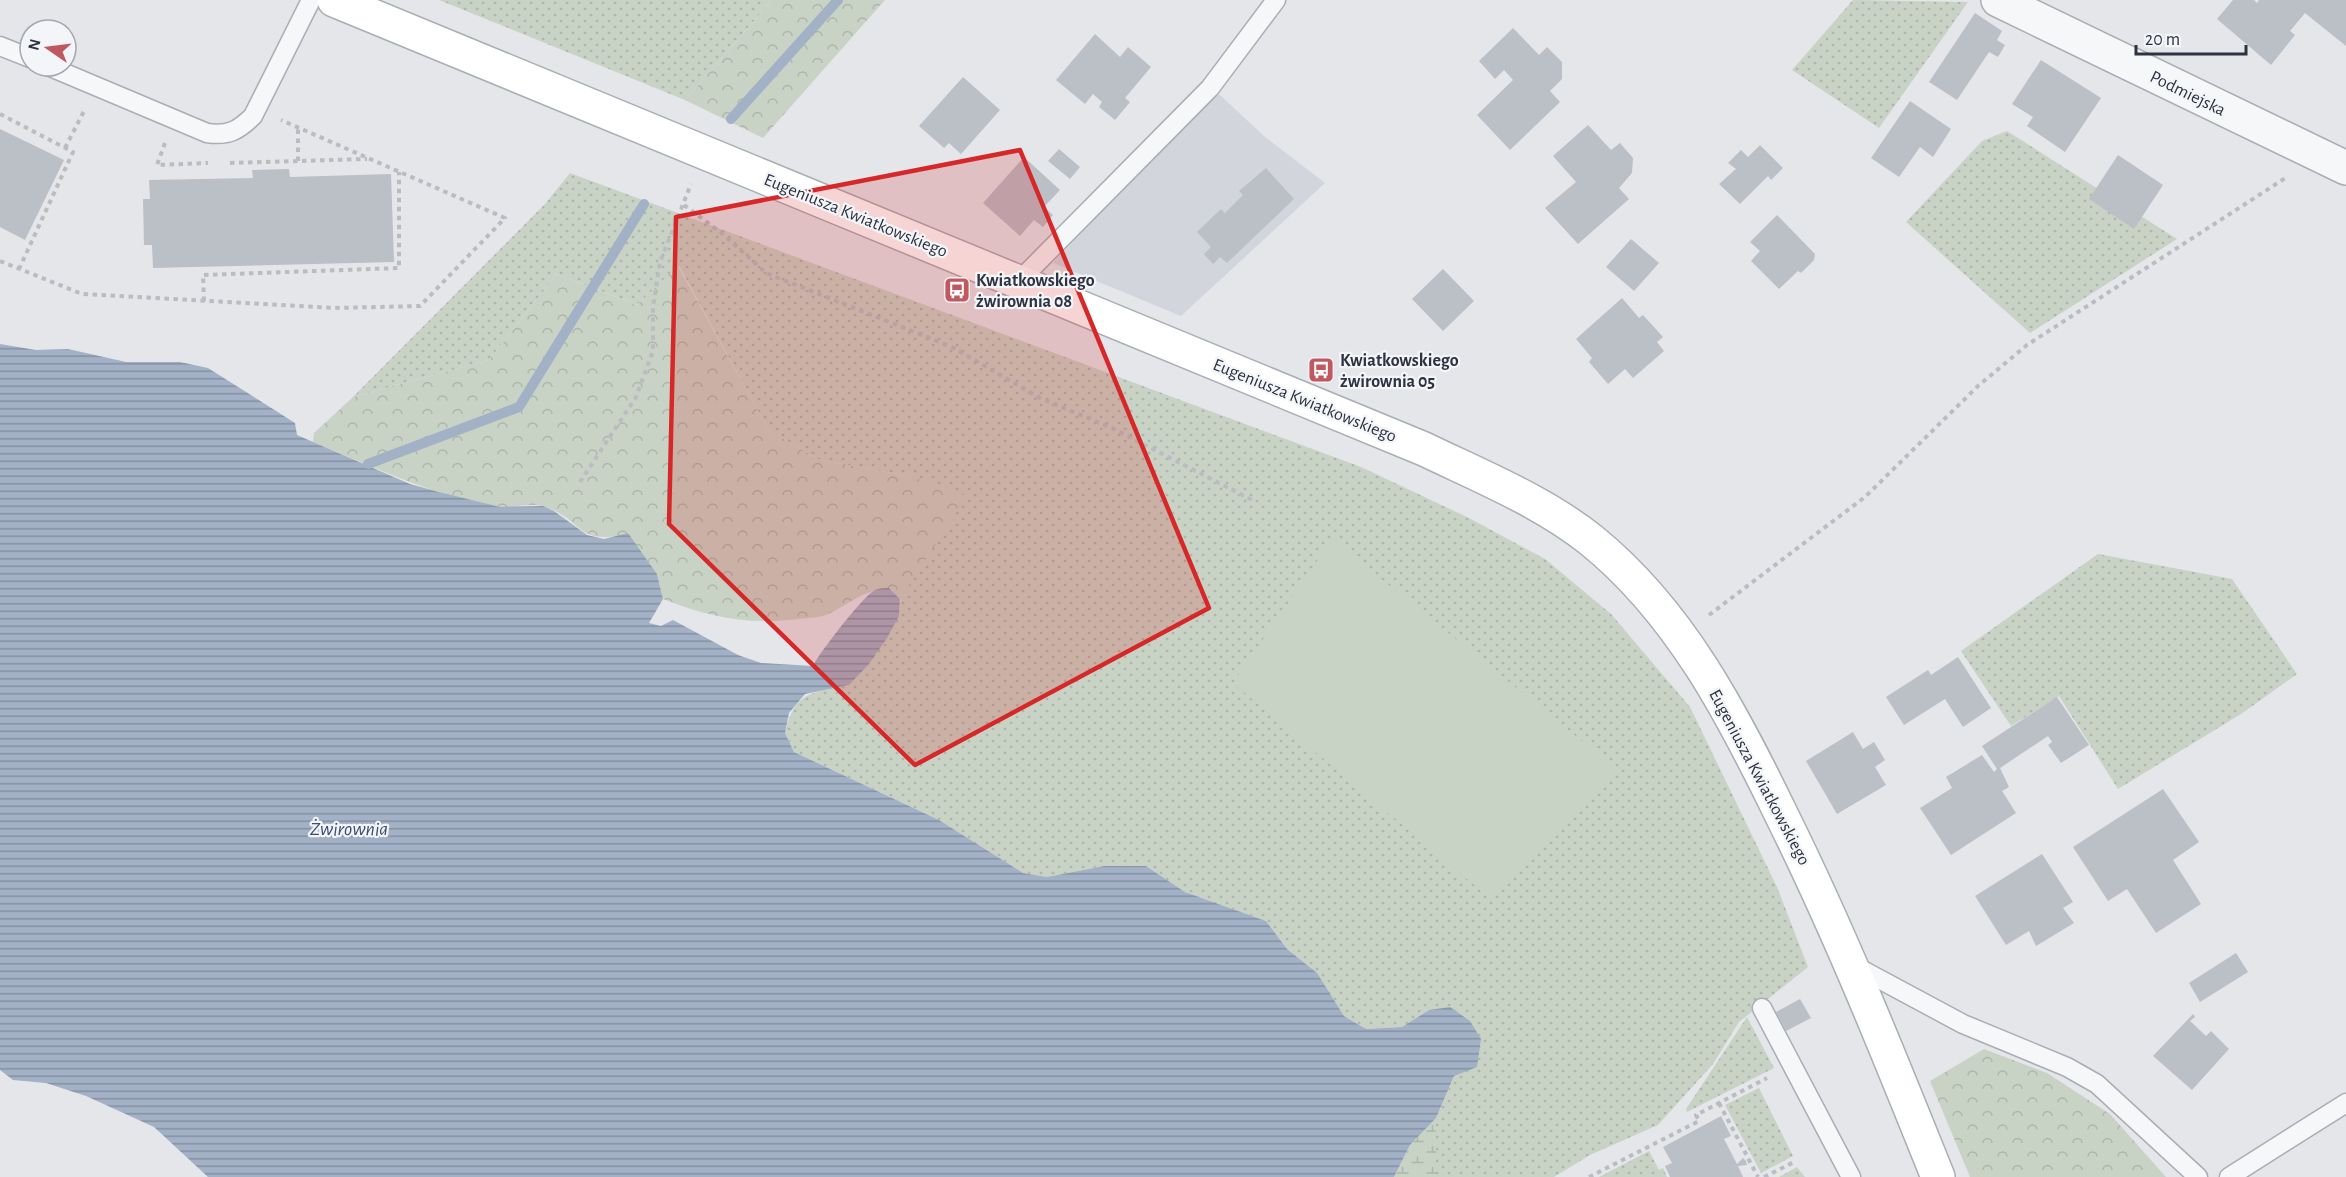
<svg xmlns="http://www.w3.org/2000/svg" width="2346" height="1177" font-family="'Alegreya Sans',sans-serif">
<defs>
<pattern id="green-dots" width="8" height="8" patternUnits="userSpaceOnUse" patternTransform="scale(1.5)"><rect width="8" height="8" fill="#c8d3c6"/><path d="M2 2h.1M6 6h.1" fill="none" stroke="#acb6ab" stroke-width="1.8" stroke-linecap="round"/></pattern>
<pattern id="forest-crowns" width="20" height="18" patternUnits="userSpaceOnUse" patternTransform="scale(1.5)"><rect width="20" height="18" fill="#c8d3c6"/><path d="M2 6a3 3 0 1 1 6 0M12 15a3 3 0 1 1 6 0" fill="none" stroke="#acb6ab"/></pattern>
<pattern id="wetland-marsh" width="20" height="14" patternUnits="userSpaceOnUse" patternTransform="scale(1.5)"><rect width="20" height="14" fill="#c8d3c6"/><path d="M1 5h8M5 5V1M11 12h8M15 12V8" fill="none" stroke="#acb6ab"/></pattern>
<pattern id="water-rules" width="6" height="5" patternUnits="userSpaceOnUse" patternTransform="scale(1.5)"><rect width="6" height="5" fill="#a3b1c6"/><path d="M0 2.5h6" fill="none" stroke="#8591a2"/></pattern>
</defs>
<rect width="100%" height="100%" fill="#e4e6ea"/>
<path fill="#d2d5dc" d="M1219,94L1265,137L1325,183L1181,316L1053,263L1124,187Z"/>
<path fill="url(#green-dots)" d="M439,0H772L685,100Z
M1853,0L1968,2L1879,128L1792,70Z
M2007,131L2177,239L2030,333L1906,222L1982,141Z
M570,173L1361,467L1469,518L1545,559L1611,614L1690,707L1777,887L1808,967L1739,1022L1713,1064L1658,1125L1590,1155L1554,1177H1436V1118L1454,1076L1429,1010L1402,1027L1366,1029L1344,1016L1317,974L1287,949L1266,921L1185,892L1146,866H1104L1047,877L1023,873L939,820L794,752L785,733C795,691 811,693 849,685L899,616L912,477L817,459L768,429L679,266L637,305L557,274L489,360L353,397L545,204Z
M2098,554L2232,579L2297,674L2241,714L2118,789L2059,696L2011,726L1961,651Z
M1747,1017L1774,1068L1687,1112L1686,1109Z
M1759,1088L1793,1156L1761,1173L1725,1105Z
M1649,1151L1659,1170L1663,1168L1667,1177H1599Z
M1797,1167L1805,1177H1779Z"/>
<path fill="url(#forest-crowns)" d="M772,0H885L763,138L685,100Z
M678,266L768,429L817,459L912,477L968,495L900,599L889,588C861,591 850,604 826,615C818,618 807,618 799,619C748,625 711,618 663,599L657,574L628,534C574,546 585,520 545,507C532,502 514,508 500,507C491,506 481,504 473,502C417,488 366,464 313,442L314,433L353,397L489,360L557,274L637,305Z
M1984,1049L2047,1073L2110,1114L2166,1177H1970L1930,1081Z"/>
<path fill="url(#wetland-marsh)" d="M1436,1118V1177H1394L1410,1145Z"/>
<path fill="#c8d3c6" d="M1332,539L1619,771L1492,900L1233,683Z"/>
<path fill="url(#water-rules)" d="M0,344L36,350L68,349L126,362H180L208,368L295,423L297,435L410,484L439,492L500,507L543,506L554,511L587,535L604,539L628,533L657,574L663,599L649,623L661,626L673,620L738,655L761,663L813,666C820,652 863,596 875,590C879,588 885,588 889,588L900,599L899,616L887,638L869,664L849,685L805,694L789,713L785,733L794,752L939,820L1023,873L1047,877L1104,866H1146L1185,892L1266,921L1287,949L1317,973L1344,1016L1366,1029L1402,1027L1429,1010L1450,1007L1470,1021L1481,1039L1477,1067L1454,1076L1436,1118L1410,1145L1394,1177H208L154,1127L86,1096L46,1083L13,1080L0,1070Z"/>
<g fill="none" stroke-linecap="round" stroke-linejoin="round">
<path stroke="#a3b1c6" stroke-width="10" d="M731,119L838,0
M368,464L519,407L644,204"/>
</g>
<path fill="#bbbfc6" d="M2233,0H2254L2257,3L2259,0H2346V46L2305,13L2290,31L2295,35L2271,65L2217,19Z
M1975,13L2002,31L1997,40L2005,45L1998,57L1989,52L1957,100L1929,82Z
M1513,28L1539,55L1547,47L1562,62V79L1550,91L1560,102L1510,150L1477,115L1513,80L1504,70L1495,79L1479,61Z
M1095,34L1120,57L1128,47L1151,67L1125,98L1130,102L1115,120L1099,107L1102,102L1093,94L1085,104L1056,80Z
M2041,60L2101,98L2065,152L2027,126L2033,117L2012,104Z
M963,77L1000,110L961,154L949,143L944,148L919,126Z
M1910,101L1951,129L1933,157L1920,147L1899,177L1871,158Z
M1588,125L1611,150L1620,143L1633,158L1632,173L1619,188L1629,199L1578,244L1545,208L1576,182L1553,156Z
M0,129L64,160L25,240L0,227Z
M1760,145L1783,168L1771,180L1768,176L1740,204L1719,184L1736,169L1728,163L1741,150L1748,157Z
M1059,149L1080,167L1070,179L1048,161Z
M2118,155L2163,185L2134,229L2089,199Z
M1024,157L1060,190L1044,207L1053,215L1043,227L1034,220L1020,236L983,203Z
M1266,168L1294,199L1227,263L1220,257L1213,264L1204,254L1211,247L1197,232L1221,209L1225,213L1243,195L1239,191Z
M289,169L290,177L391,174L394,262L153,268L152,245H144L143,199H150L149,180L253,178L252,170Z
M1777,215L1815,254L1814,260L1801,273L1798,271L1779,289L1751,261L1760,251L1750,242Z
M1631,239L1659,263L1634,291L1606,267Z
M1443,269L1474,301L1443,331L1412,299Z
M1622,298L1639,318L1643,315L1663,337L1657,342L1664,351L1633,378L1625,369L1608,384L1589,362L1592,358L1576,339Z
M1958,657L1991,708L1963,727L1945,699L1904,725L1886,697L1928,670L1931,675Z
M2057,697L2089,745L2061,763L2048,745L2052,742L2048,736L2000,768L2009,787L2002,791L2016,813L1951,855L1920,808L1952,788L1946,777L1982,755L1994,772L1997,769L1982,746Z
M1853,732L1863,749L1874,742L1885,760L1875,767L1886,785L1837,814L1806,761Z
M2163,789L2199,842L2173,860L2201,904L2156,933L2127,889L2108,901L2073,847Z
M2042,854L2073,902L2063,908L2074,923L2036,946L2029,931L2006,945L1975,896Z
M2236,953L2248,972L2200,1002L2189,983Z
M1800,999L1811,1018L1786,1031L1776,1012Z
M2193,1014L2195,1017L2190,1021L2206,1036L2211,1031L2229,1049L2192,1090L2153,1056Z
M1721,1116L1731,1136L1724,1139L1737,1164L1743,1158L1746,1161L1747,1165L1738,1166L1743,1177H1670L1665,1166L1672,1163L1663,1147Z"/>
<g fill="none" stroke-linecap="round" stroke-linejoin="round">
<defs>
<path id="lane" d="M0,46L30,58
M48,66L207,133C228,136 238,131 253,116L311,0
M1018,282L1210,88L1276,0
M1853,965L1963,1024L2067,1067L2097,1084L2198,1177
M1762,1008L1851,1177
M2229,1177L2346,1103"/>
<path id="street" d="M1998,0L2346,168"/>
<path id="secondary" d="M334,0L1424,449C1480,476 1542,501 1591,540C1680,612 1733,715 1782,816C1840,933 1889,1055 1938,1177"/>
</defs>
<use href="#lane" stroke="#a9adb4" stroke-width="21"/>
<use href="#street" stroke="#a9adb4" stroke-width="36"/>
<use href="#secondary" stroke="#a9adb4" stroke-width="36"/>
<path stroke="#babcc2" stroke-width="4" stroke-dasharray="4.5 4.5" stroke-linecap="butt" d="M0,114L73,152L19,269
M165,143L157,165L208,163
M65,148L84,111
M298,161V128
M230,163L367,159
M684,205L724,235L766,273L952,347L1040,398L1114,429L1254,501
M0,261L82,294L334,308L420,306L505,218L281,120
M204,301L203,275L399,268V172
M580,482L636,397L653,351V307L660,262L691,184
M1709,615L1865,497L1978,386L2027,345L2287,177
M1719,1103L1758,1177
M1589,1177L1699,1121L1696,1115L1767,1078
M1764,1177L1796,1161"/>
<use href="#lane" stroke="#f6f7f9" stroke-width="18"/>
<use href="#street" stroke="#f6f7f9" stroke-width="33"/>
<use href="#secondary" stroke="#fff" stroke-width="33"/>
</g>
<path fill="#d62828" fill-opacity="0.2" stroke="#d62828" stroke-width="4.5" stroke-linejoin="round" d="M1020,150L1209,608L915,765L669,524L676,217Z"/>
<defs>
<symbol id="bus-square" viewBox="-11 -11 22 22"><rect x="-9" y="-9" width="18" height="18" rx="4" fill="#c1575f" stroke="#f3f5f8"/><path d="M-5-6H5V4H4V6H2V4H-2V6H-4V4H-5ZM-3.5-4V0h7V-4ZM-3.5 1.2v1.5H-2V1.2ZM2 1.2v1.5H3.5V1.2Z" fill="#fff"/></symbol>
</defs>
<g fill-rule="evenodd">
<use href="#bus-square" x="942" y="275" width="30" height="30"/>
<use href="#bus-square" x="1306" y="355" width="30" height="30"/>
</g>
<g text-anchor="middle" stroke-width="4.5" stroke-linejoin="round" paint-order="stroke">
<g font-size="18" fill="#2d3341" stroke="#f3f5f8">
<text transform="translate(2188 93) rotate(26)" y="6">Podmiejska</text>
<text transform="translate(856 215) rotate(22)" y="6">Eugeniusza Kwiatkowskiego</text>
<text transform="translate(1305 400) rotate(22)" y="6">Eugeniusza Kwiatkowskiego</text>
<text transform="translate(1760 777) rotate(62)" y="6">Eugeniusza Kwiatkowskiego</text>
</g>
<g font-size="18" font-weight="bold" fill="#2d3341" stroke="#f3f5f8" text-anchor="start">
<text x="976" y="286">Kwiatkowskiego<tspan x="976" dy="21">żwirownia 08</tspan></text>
<text x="1340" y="366">Kwiatkowskiego<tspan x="1340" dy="21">żwirownia 05</tspan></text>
</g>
<g font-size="20" font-style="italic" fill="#3b4f71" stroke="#f3f5f8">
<text x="349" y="835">Żwirownia</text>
</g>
</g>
<g transform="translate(48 48) rotate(284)"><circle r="28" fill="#f3f5f8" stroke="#a4a7af" stroke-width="1.5"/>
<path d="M0-4.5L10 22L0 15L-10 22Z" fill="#c1575f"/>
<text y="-9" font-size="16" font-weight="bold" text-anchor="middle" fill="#2d3341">N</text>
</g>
<path d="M2136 45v9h110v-9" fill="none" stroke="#2d3341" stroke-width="3"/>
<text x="2145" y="45" font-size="18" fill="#2d3341" stroke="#f3f5f8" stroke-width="4.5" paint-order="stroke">20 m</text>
</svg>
